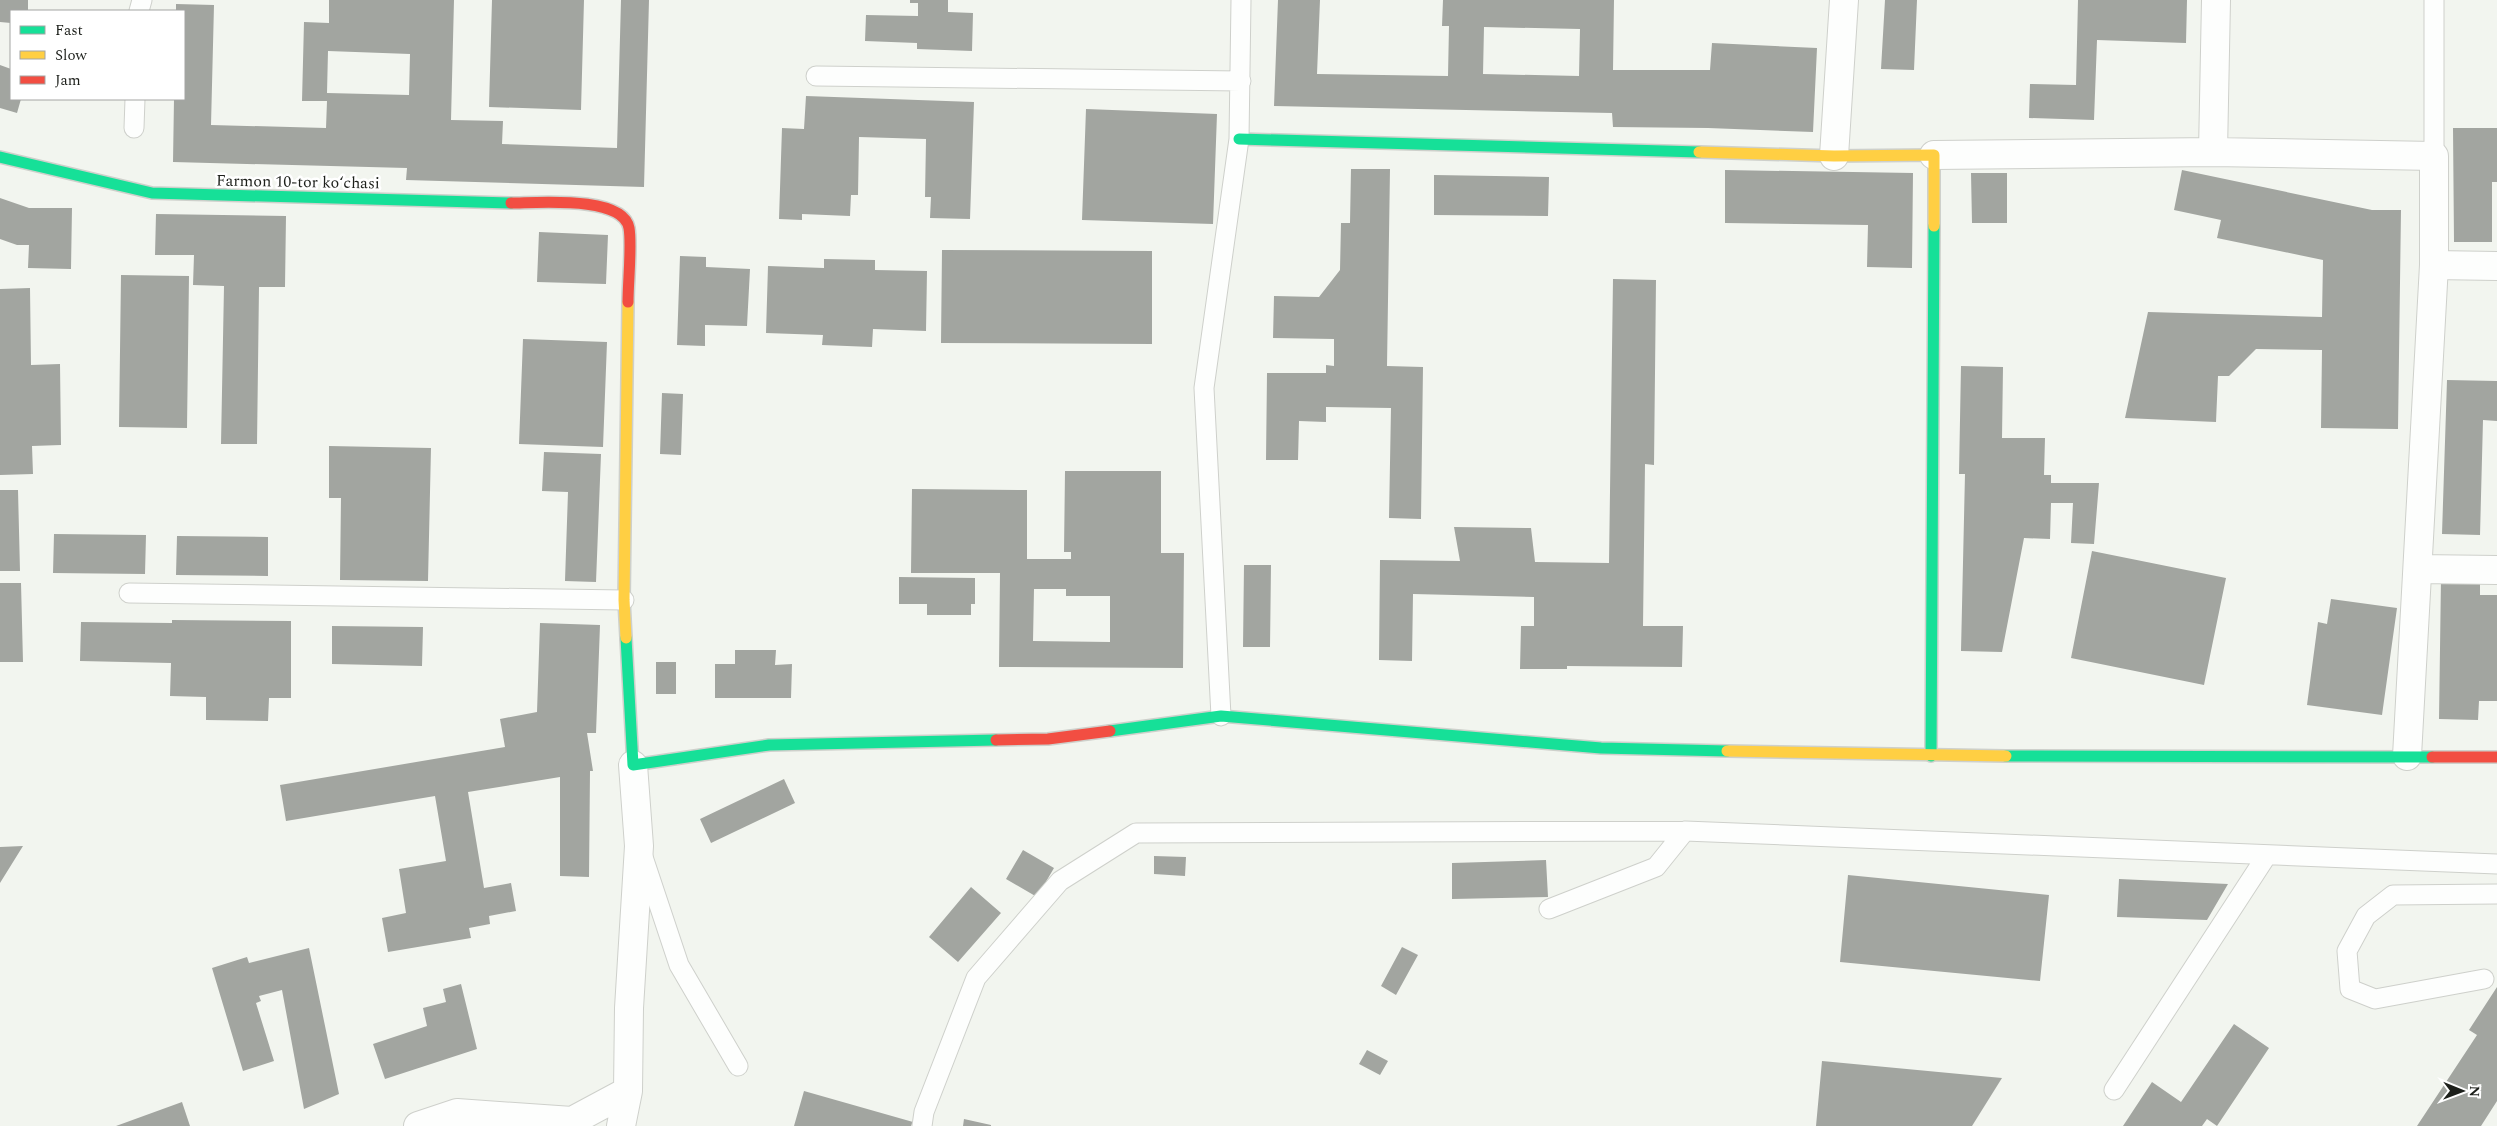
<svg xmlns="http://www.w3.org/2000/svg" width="2497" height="1126" font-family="Spectral,serif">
<rect width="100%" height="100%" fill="#f2f5ef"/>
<path fill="#a2a5a0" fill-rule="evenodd" d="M0,0H28V11H11V23L0,22Z
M329,0H454L451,120L503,121L502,144L617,148L621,0H649L644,187L406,180L407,168L173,162L174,99H184V11H176V4L214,5L211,125L326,128L327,101H302L304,22L329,23ZM328,51L410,54L409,95L327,93Z
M492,0H584L581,110L489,107Z
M910,0H948V12L973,13L972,51L917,49V43L865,41L866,15L918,16V3H910Z
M1278,0H1320L1317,74L1448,76L1449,26H1442L1443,0H1614L1613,70H1710L1712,43L1817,48L1813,132L1708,128L1613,127L1612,113L1274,106ZM1484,27L1580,29L1579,76L1483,74Z
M1885,0H1917L1914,70L1881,69Z
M2078,0H2187L2186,43L2097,40L2094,120L2029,118L2030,84L2076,85Z
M0,65L11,69V99H21L17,113L0,108Z
M806,96L974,102L970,219L930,218L931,197H925L926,139L859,137L858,195H851L850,216L802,214V220L779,219L782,128L804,129Z
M1086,109L1217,114L1213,224L1082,220Z
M2453,128H2497V182H2492V242H2454Z
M1351,169H1390L1387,366L1423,367L1421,519L1389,518L1391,408L1326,407V422L1299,421L1298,460H1266L1267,373H1326V365L1334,366V339L1273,338L1274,296L1319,297L1340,270L1341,223H1350Z
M1725,170L1913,173L1912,268L1867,267L1868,225L1725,223Z
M2182,170L2372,210H2401L2398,429L2321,428L2322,350L2256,349L2229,376H2218L2216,422L2125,418L2148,312L2322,317L2323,260L2217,238L2221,220L2174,210Z
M1971,173H2007V223H1972Z
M1434,175L1549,177L1548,216L1434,215Z
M0,198L29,208H72L71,269L28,268L29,245H17L0,239Z
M156,214L286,216L285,287H259L257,444H221L224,286L193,285L194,255H155Z
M539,232L608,235L606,284L537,282Z
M942,250L1152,251V344L941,343Z
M680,256L706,257V267L750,269L747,326L705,325V346L677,345Z
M824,259L875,260V270L927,271L926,331L873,329L872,347L822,345L823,335L766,333L768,266L824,268Z
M121,275L189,276L187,428L119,427Z
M1613,279L1656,280L1654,465L1645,464L1643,626H1683L1682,667L1567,666V669H1520L1521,626H1534V597L1413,594L1412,661L1379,660L1380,560L1460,561L1454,527L1531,528L1535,562L1609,563Z
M30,288L31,365L60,364L61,445L32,446L33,474L0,475V289Z
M523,339L607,342L603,447L519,444Z
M1961,366L2003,367L2002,438H2045L2044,475H2051V483H2099L2094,544L2071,543L2073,503H2051L2050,539L2024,538L2002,652L1961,651L1965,474H1959Z
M2447,380L2497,381V421L2483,420L2480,535L2442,534Z
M662,393L683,394L681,455L660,454Z
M329,446L431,448L428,581L340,580L341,498H329Z
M544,452L601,454L596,582L565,581L568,492L542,491Z
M1065,471H1161V553H1184L1183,668L999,667L1000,573H911L912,489L1027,490V559H1071V552H1064ZM1034,589H1066V596H1110V642L1033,641Z
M0,490H18L20,571H0Z
M54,534L146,535L145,574L53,573Z
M177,536L268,537V576L176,575Z
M2092,551L2226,578L2204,685L2071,658Z
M1244,565H1271L1270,647H1243Z
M899,577L975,578V604H971V615H927V604H899Z
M2441,578L2480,579V595H2497V701H2479L2478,720L2439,719Z
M0,583H21L23,662H0Z
M2331,599L2397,608L2382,715L2307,705L2318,622L2327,624Z
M172,620L291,621V698H269L268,721L206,720V697L170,696L171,663L80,661L81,622L172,623Z
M540,623L600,625L596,733H587L593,771H590L589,877L560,876V777L468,792L484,888L511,883L516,911L489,916L490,924L469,928L471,938L388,952L382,918L406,913L399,869L446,861L435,796L286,821L280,785L505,747L500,719L537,712Z
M332,626L423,627L422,666L332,664Z
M735,650H776L775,665L792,664L791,698H715V664H735Z
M656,662H676V694H656Z
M784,779L795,803L711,843L700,819Z
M23,846L0,883V847Z
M1023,850L1054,868L1037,897L1006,879Z
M1154,856L1186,857L1185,876L1154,874Z
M1546,860L1548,897L1452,899V863Z
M1848,875L2049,895L2040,981L1840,962Z
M2119,879L2228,884L2207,920L2117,917Z
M971,887L1001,913L958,962L929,937Z
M1402,947L1418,955L1396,995L1381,986Z
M309,948L339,1094L304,1109L282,990L259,996L261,1001L256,1003L274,1061L243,1071L212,968L247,957L249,963Z
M461,984L477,1049L385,1079L373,1044L427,1026L423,1008L446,1002L443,989Z
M2497,987V1101L2481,1126H2417L2477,1035L2469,1030Z
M2234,1024L2269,1048L2217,1126L2207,1119L2202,1126H2123L2152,1082L2181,1102Z
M1367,1050L1388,1061L1380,1075L1359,1064Z
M1822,1061L2002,1078L1972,1126H1816Z
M804,1091L913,1122L911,1126H794Z
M182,1102L190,1126H116Z
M964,1119L991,1125V1126H963Z"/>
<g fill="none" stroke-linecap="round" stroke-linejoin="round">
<defs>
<path id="lane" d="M139,11L142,0
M816,76L1241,81
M134,128L135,99
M2434,156V0
M129,593L624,600
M1221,716L1204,388L1239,139L1241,0
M643,857L679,965L738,1066
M1549,909L1656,867L1685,831
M2484,979L2375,999L2350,989L2347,951L2366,916L2393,895L2497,894
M2114,1090L2267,855
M922,1126L924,1112L976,978L1060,881L1136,833L1685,831L2497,864"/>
<path id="street" d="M2213,152L2434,156V265L2407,756
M1934,155L2213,152L2216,0
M1834,156L1844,0
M2434,265L2497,266
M2418,569L2497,570
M418,1126L457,1113L572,1121L628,1091L629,1008L639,846L633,765
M621,1126L628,1091"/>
<path id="fast" d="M1239,139L1699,152
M0,157L152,193L511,203
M626,638L633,765L769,745L996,740
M1110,731L1221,716L1601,748L1727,751
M1931,756L1934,226
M2006,756L2432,757"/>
<path id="slow" d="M1699,152L1834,156L1934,155V226
M626,638L624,600L628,302
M1727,751L2006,756"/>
<path id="jam" d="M511,203C536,203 623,195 629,228C632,245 628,282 628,302
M996,740L1048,739L1110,731
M2432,757H2497"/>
</defs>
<use href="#lane" stroke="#ced0cb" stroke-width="21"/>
<use href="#street" stroke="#ced0cb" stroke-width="30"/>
<use href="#fast" stroke="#ced0cb" stroke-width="14"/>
<use href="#slow" stroke="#ced0cb" stroke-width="14"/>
<use href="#jam" stroke="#ced0cb" stroke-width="14"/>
<use href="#lane" stroke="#fdfefd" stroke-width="19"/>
<use href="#street" stroke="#fdfefd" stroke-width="28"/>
<use href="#fast" stroke="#16e098" stroke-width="11"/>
<use href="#slow" stroke="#ffcf43" stroke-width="11"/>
<use href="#jam" stroke="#f24e42" stroke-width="11"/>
</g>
<g text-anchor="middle" stroke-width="5" stroke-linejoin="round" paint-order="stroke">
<g font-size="16" fill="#1c1f1a" stroke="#fff">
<text transform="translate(298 181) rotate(1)" y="6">Farmon 10-tor koʻchasi</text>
</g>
</g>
<rect x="10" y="10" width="175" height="90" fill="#ffffff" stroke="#a4a5a3"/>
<rect x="20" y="26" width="25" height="8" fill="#16e098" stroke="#a4a5a3"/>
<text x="55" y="35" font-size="15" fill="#1c1f1a">Fast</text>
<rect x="20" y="51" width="25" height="8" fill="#ffcf43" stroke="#a4a5a3"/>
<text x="55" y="60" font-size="15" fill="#1c1f1a">Slow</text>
<rect x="20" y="76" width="25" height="8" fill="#f24e42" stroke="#a4a5a3"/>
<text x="55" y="85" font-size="15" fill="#1c1f1a">Jam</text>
<g transform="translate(2462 1091) rotate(91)" stroke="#ffffff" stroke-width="4" paint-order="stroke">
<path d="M0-4L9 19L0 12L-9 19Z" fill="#1c1f1a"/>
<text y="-8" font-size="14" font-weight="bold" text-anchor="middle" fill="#1c1f1a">N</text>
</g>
</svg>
